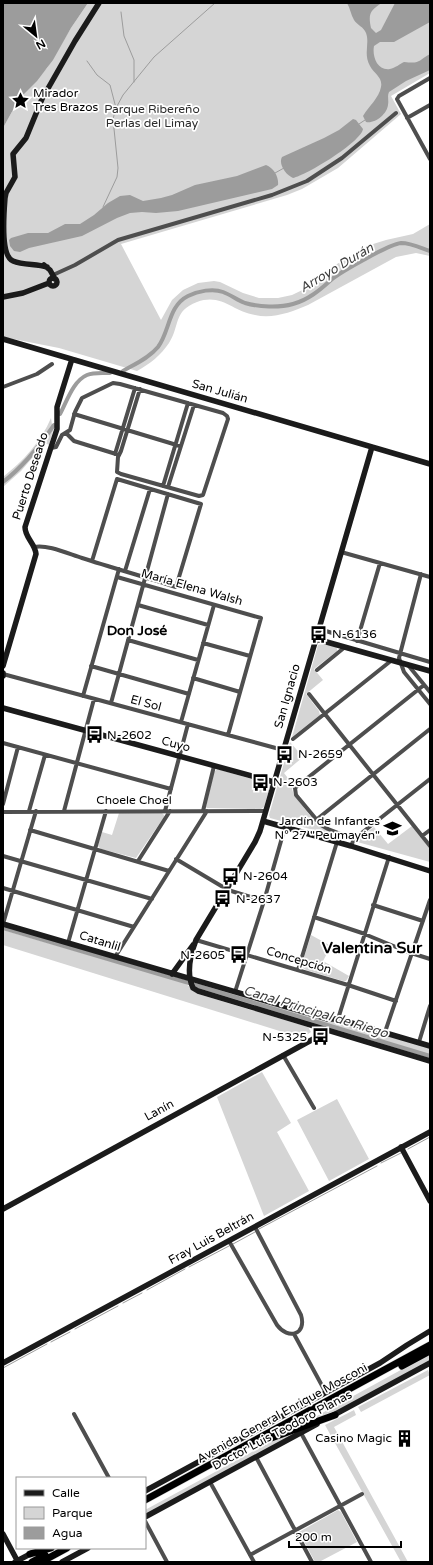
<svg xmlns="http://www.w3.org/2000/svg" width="433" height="1565" font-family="'Varela Round',sans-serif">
<rect width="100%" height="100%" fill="#fff"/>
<path fill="#d5d5d5" d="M88,3H430V73L391,96L401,114L338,168L302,189L287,195L121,244L161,320L172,300L183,290L198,283L214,281L220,282L243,293L259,298H278L292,295L315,284L337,264L370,245L386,240L413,234L430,224V256L416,253L396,257L308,305C292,312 273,319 255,315C233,312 222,293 197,302C173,311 180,326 169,343C161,355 150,364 137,371L59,348L3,337V128L19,99L47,68L71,28Z
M51,418L53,431L49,445L45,443L21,471L3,487V477C23,461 41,442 51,418Z
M323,643L336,646L337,649V651L314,669L323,680L306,694L319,711L320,715L292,737L318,645Z
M290,742L303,757L284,773L294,786L292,789L294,795L315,822L326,830L350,838L361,836L374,827L388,844L412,826L430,849V862L270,818L269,815Z
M217,769L269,784L270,787L264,807L261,809L207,808L206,807L214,772Z
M119,813H162L164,815V817L136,858L101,849L98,846L102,832L112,835Z
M3,930L185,983L198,994L308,1027L311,1032L302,1038L3,945Z
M311,935L331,946L323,961L349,976L346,981H343L306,970L303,968L302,964Z
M197,983L338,1021L430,1048V1059L196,988L195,986Z
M262,1072L291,1123L277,1132L309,1191L264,1216L217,1097Z
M337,1099L369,1159L329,1181L297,1120Z
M430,1354V1361L331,1414L293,1429Z
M428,1370L430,1375L361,1412L358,1407Z
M354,1410L356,1415L334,1427L408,1562H401L325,1425Z
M315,1423L145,1515V1510L272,1441Z
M338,1510L341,1512L357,1542L319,1562H315L299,1532Z"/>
<path fill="#9c9c9c" d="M3,3H88L71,28L53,60L37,81L19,99L3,128Z
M347,3H382C370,10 368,14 371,28L376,33L381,30L395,3H430V22L394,42H380L374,46C372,56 377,71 390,69C395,68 400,64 404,62C421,64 417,61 430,54V70L406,81L389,92C387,96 389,100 388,105C387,114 375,124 366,122L363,116C369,106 379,98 381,87C383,77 374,74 370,66C363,54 370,43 366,33C364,27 357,25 354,20C351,15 350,8 347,3Z
M353,119L356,120L363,129C361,142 307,175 293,178C286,175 278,164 282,157L324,138L339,130Z
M266,165C274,168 279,177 278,185L272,189L178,211L156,213L142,212L130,213L117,218L82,236L29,248L20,252L14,251L10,246L9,240L11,238L28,233H48L65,224H80L94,215L108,203L120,196L130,195L143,201L161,198L172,195L195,185L237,176Z"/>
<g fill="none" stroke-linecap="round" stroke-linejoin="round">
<path stroke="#9c9c9c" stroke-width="1" d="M121,12L124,36L134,60V82
M87,61L97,75L110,85L116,108
M359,124L365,120
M275,173L284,168
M103,207L117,177L118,168L113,119L116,108L123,95L154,57L215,3
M408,1149L430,1137
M381,1163L401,1153
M259,1229L377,1166
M233,1244L255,1232
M189,1267L229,1246
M147,1290L185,1269
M123,1303L142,1293
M75,1329L118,1306
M51,1342L70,1332
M3,1368L47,1344"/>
<path stroke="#9c9c9c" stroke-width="4" d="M123,371C135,364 149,358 158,347C170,331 168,306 188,296C198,291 213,288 223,292C231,295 237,300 245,303C259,307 279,308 293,304C308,300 320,290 331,280C340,272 390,244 401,243C411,243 421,248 430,251
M60,414C67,401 73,381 87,375C94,372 102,373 110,373
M3,482C24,466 39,447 54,425
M3,928L189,983
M195,985L430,1056"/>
<defs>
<path id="highway" d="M402,1366L430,1351
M263,1441L335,1415
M145,1500L430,1345
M30,1554L51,1548
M32,1562L45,1555
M41,1562L67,1548"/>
</defs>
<use href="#highway" stroke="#dbdbdb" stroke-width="8"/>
<path stroke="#4e4e4e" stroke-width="4" d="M430,78L399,96L397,99L430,159
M407,118L430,105
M53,275L75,265L118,240L272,195L307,181L342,158L396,113
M3,387L37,374L52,364
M74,414L180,446
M66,433L74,441L116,454
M51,448L56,447L62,435L70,430L75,412L82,398L113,383L120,384L223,413L227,416L228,419L203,495L199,496L121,474L117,472L118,457L121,451L140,389
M115,454L135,388
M163,486L188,403
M168,487L194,405
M34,547C47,544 69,554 82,558C113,568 145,577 176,587L201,504L117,479L92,561
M341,552L430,577
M125,571L150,489
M421,574L399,658L404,672L430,704
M117,577L261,618L228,735
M138,605L208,625
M319,629L430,662
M128,640L198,660
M357,641L380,563
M203,643L250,656
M408,665L430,692
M91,666L189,694
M317,670L345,647
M3,674L283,750
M193,678L240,692
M309,694L430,846
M83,696L119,569
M111,703L168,494
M181,722L214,605
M293,739L392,660
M3,743L171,789
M3,804L18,747
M29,811L45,755
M64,811L94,699
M165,811L188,724
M203,811L214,766
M3,812L266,811
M316,820L430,729
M30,830L169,871
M422,836L430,830
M354,839L328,829L321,825L296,795L295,788L424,685
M351,846L354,839L430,779
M3,856L152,899
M176,859L228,890L264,901
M138,861L170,811
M3,888L134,927
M373,905L423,921
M314,917L362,933L408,952L430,959
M3,924L36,811
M196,940L348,985L396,1001
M68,943L106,811
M115,957L207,811
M298,970L337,842
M235,992L264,901L285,827
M338,1019L389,857
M385,1032L430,900
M419,1042L430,1006
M283,1055L314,1108
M229,1241L277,1325C288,1340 307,1335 301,1315L255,1227
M294,1334L326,1393
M74,1414L109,1478
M301,1433L371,1562
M256,1457L312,1562
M210,1482L254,1562
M145,1521L167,1562
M250,1555L362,1494"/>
<path stroke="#1b1b1b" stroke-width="5.5" d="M44,265L50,270L55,279
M47,267C36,264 23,265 13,261C0,256 4,211 5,198L6,193L15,177L13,154L26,138L42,99L75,41L99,3
M49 282a4 4 0 1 1 8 0a4 4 0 1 1-8 0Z
M3,297L23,293L49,283
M3,339L430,464
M372,447L260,831L255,842L196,940C191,953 186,973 193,988L198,991L430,1061
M316,639L430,671
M3,666L36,554C35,543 25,538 25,527L57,429V407L72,359
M3,673V676
M3,708L274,782
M263,821L351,846L430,871
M3,924L328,1019H338L430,1046
M172,974L193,945
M401,1147L430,1201
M3,1209L317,1037L325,1029
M3,1363L430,1132
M332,1416L430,1363
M145,1491L380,1363L407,1345L430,1331
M145,1517L317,1424
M3,1534L18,1562
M15,1562L32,1553
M62,1562L88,1548"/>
<use href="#highway" stroke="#000" stroke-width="7"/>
</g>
<defs>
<symbol id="sight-bare" viewBox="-9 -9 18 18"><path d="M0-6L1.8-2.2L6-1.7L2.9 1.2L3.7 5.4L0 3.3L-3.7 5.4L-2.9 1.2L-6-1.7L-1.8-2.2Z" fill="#000" stroke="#fff" stroke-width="2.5" paint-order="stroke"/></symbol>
<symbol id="bus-bare" viewBox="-9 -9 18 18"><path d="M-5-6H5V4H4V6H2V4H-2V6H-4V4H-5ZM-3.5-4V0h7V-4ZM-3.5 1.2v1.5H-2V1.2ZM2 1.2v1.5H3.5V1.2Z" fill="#000" stroke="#fff" stroke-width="2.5" paint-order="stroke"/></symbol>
<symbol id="school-bare" viewBox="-9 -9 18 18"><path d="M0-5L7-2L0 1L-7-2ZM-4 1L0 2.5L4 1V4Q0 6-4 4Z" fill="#000" stroke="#fff" stroke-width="2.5" paint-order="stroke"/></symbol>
<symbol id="building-bare" viewBox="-9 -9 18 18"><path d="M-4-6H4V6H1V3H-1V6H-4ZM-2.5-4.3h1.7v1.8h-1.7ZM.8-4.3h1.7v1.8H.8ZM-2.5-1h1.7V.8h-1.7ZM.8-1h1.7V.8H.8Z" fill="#000" stroke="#fff" stroke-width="2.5" paint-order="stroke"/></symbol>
</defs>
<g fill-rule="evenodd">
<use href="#sight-bare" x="8" y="88" width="25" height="25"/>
<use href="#bus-bare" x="306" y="622" width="25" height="25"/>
<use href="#bus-bare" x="82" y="722" width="25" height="25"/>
<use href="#bus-bare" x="272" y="742" width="25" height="25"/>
<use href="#bus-bare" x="248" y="770" width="25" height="25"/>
<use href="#school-bare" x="380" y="816" width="25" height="25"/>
<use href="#bus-bare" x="218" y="864" width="25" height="25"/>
<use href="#bus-bare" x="210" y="886" width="25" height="25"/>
<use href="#bus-bare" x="226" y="942" width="25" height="25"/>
<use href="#bus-bare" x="308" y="1024" width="25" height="25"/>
<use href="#building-bare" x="392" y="1426" width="25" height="25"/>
</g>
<g text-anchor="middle" stroke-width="3.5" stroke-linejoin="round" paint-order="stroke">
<g font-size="12" fill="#000" stroke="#fff" text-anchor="start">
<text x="33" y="97">Mirador<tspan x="33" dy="14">Tres Brazos</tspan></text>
<text x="332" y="638">N-6136</text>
<text x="107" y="739">N-2602</text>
<text x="298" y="758">N-2659</text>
<text x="273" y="786">N-2603</text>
<text x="380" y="825" text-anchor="end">Jardín de Infantes<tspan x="380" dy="14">N° 27 "Peumayén"</tspan></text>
<text x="243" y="880">N-2604</text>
<text x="236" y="903">N-2637</text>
<text x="225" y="959" text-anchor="end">N-2605</text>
<text x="307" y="1041" text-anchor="end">N-5325</text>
<text x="392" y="1442" text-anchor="end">Casino Magic</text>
</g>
<g font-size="12" fill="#2c2c2c" stroke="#fff">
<text x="152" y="113">Parque Ribereño<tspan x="152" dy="14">Perlas del Limay</tspan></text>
</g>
<g font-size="12" fill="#000" stroke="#fff">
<text transform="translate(220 391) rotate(16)" y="4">San Julián</text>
<text transform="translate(30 476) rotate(-72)" y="4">Puerto Deseado</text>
<text transform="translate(192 587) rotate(16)" y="4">María Elena Walsh</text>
<text transform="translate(287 696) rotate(-74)" y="4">San Ignacio</text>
<text transform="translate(146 703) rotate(15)" y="4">El Sol</text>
<text transform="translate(176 744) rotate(15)" y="4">Cuyo</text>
<text x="134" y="804">Choele Choel</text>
<text transform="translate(100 941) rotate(17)" y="4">Catanlil</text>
<text transform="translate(299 960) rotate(17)" y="4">Concepción</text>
<text transform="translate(159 1110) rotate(-29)" y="4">Lanín</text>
<text transform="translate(211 1238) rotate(-29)" y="4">Fray Luis Beltrán</text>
<text transform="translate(282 1413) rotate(-29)" y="4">Avenida General Enrique Mosconi</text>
<text transform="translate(282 1430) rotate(-28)" y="4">Doctor Luis Teodoro Planas</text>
</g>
<g font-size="13" font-style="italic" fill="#3d3d3d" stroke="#fff">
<text transform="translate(336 267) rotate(-31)" y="5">Arroyo Durán</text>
<text transform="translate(316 1011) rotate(17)" y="5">Canal Principal de Riego</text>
</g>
<g font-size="14" font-weight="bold" fill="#000" stroke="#fff">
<text x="137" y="635">Don José</text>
</g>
<g font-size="16" font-weight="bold" fill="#000" stroke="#fff">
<text x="372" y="953">Valentina Sur</text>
</g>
</g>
<rect width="433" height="1565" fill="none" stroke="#000000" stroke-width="8"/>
<rect x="16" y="1477" width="130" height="72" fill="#ffffff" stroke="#999999"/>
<rect x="24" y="1490" width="20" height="6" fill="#1b1b1b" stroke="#999999"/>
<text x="52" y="1497" font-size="12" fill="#000000">Calle</text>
<rect x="24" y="1507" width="20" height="12" fill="#d5d5d5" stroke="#999999"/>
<text x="52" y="1517" font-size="12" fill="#000000">Parque</text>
<rect x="24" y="1527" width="20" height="12" fill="#9c9c9c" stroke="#999999"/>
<text x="52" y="1537" font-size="12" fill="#000000">Agua</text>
<g transform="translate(36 36) rotate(151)" stroke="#ffffff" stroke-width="3" paint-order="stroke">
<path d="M0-3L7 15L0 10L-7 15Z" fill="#000000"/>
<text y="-6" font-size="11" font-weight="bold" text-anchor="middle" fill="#000000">N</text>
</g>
<path d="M289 1541v6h112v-6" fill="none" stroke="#000000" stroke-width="2"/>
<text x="295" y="1541" font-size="12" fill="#000000" stroke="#ffffff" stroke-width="3" paint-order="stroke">200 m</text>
</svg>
